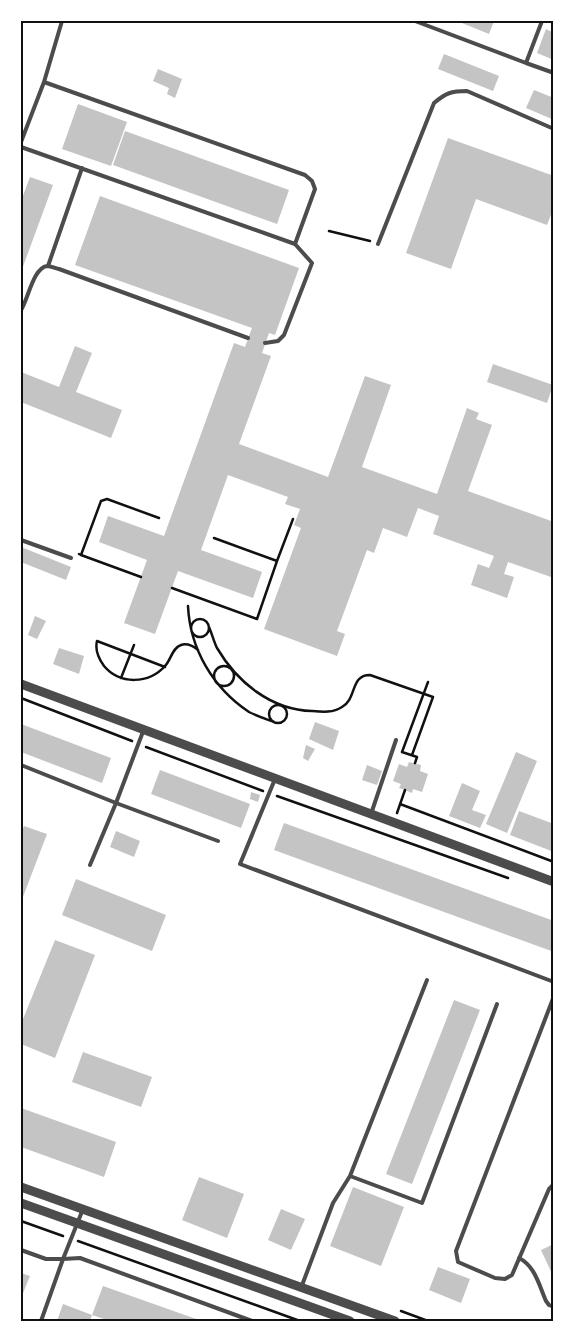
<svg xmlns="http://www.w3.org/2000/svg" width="575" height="1342" font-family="'Open Sans',sans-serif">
<rect width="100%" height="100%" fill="#fff"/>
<path fill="#c4c4c4" d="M457,21H494L489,34Z
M546,29L554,33V60L537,53Z
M444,54L499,76L493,91L438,69Z
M158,69L182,79L175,98L167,94L169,88L153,81Z
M534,90L554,98V120L526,108Z
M78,104L127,122L111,166L62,149Z
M125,131L289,190L277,224L113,165Z
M448,138L554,176V207L547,225L476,199L451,269L406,253Z
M30,177L53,185L21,272V201Z
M100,196L299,268L275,335L269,333L262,353L271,356L239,444L328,477L365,376L391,385L362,467L437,494L467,408L479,413L476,419L492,425L468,491L554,522V578L508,562L504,574L514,577L507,598L471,585L478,564L489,568L494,556L433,534L439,516L418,508L407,537L383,528L374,553L367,550L337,631L345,634L337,656L264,629L301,528L294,525L300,509L285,504L288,497L228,475L201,550L262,572L253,598L178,571L155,634L124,623L147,560L99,542L108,516L164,536L234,343L245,347L252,328L75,265Z
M75,346L92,353L76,392L122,410L111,438L21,402V372L59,387Z
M493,364L553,385L547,403L487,382Z
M21,547L71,567L66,580L21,562Z
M35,616L46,621L37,639L28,635Z
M59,648L84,656L79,674L53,664Z
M315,722L339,731L333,750L309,739Z
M21,724L111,758L102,783L21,752Z
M306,745L315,749L308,761L303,758Z
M516,752L537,761L507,833L486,824Z
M409,762L421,765L420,771L428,774L422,792L413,789L412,793L405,790L399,788L401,784L393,781L399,764L407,767Z
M367,765L382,771L377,785L362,780Z
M160,770L250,804L241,828L151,794Z
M462,783L480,791L472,810L486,815L480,828L449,816Z
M251,792L260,795L258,802L250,799Z
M519,811L554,824V852L510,835Z
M284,823L554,921V952L274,850Z
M24,826L47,834L21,902V833Z
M116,831L140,841L134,857L110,847Z
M76,879L166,915L152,951L62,915Z
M55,940L95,955L55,1058L21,1044V1024Z
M454,1000L480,1010L412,1184L386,1174Z
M83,1052L152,1077L141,1107L72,1082Z
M21,1108L116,1142L104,1177L21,1147Z
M199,1177L244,1194L227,1238L182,1220Z
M353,1187L404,1207L381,1266L330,1246Z
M281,1209L305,1219L291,1250L268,1240Z
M554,1244V1278L541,1250Z
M438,1267L470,1279L461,1303L429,1290Z
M21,1273L30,1276L21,1298Z
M103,1286L199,1320V1321H110L92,1315Z
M63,1304L92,1315L90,1321H57Z"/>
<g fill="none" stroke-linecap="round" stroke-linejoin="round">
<path stroke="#111" stroke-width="2.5" d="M329,231L370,241
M214,538L277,561L293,519
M79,554L81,555L101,501L107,499L159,518
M81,555L141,577
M172,588L257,619L277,561
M188,606C190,649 213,688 249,712C257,716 266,719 274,722
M191 628a9 9 0 1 1 18 0a9 9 0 1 1-18 0Z
M209,627C212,634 214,642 217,648C237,682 271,710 312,711C323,712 333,713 342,707C357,699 350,675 370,675L433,697L412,755
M214 676a10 10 0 1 1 20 0a10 10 0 1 1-20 0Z
M165,667L97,641C95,649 99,659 104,666C120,685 149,684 165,666C171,660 172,648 181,645C187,643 193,646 198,650
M121,678L134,645
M21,698L132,741
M269 714a9 9 0 1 1 18 0a9 9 0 1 1-18 0Z
M146,747L263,791
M415,763L417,757L402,752L428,682
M277,796L508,878
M400,804L554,862
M397,813L405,790
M21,1221L63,1236
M78,1241L300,1321
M401,1311L428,1321"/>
<path stroke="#4c4c4c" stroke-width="4" d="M415,21L526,63
M542,21L526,63L554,73
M44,82L305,175L312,181L315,189L295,244
M21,142L44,82L62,21
M21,147L295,244L312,263L284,335L278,341L265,343
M378,244L434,103C446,93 451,91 467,91L554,129
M48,266L82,168
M21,310C28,300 33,268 47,266C51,266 55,268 59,269L248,338
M21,540L71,558
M144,729L116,803L218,841
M21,765L116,803L90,865
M275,779L240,864L554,982
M371,814L396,740
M554,996L456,1251L458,1262L495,1278L505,1279L512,1275L549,1189L554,1184
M350,1176L427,980
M21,1250L46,1259H63L83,1209
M519,1258C535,1266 539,1285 546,1301L549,1305L554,1307
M301,1288L333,1203L350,1176L422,1203L497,1004
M41,1321L63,1259L80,1258L252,1321"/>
<path stroke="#4c4c4c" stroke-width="9" d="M21,684L554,882
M21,1187L395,1321
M21,1203L350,1321"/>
</g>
<rect width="575" height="1342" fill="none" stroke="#ffffff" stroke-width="45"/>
<rect x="22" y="22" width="530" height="1298" fill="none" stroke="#111" stroke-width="2"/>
</svg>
